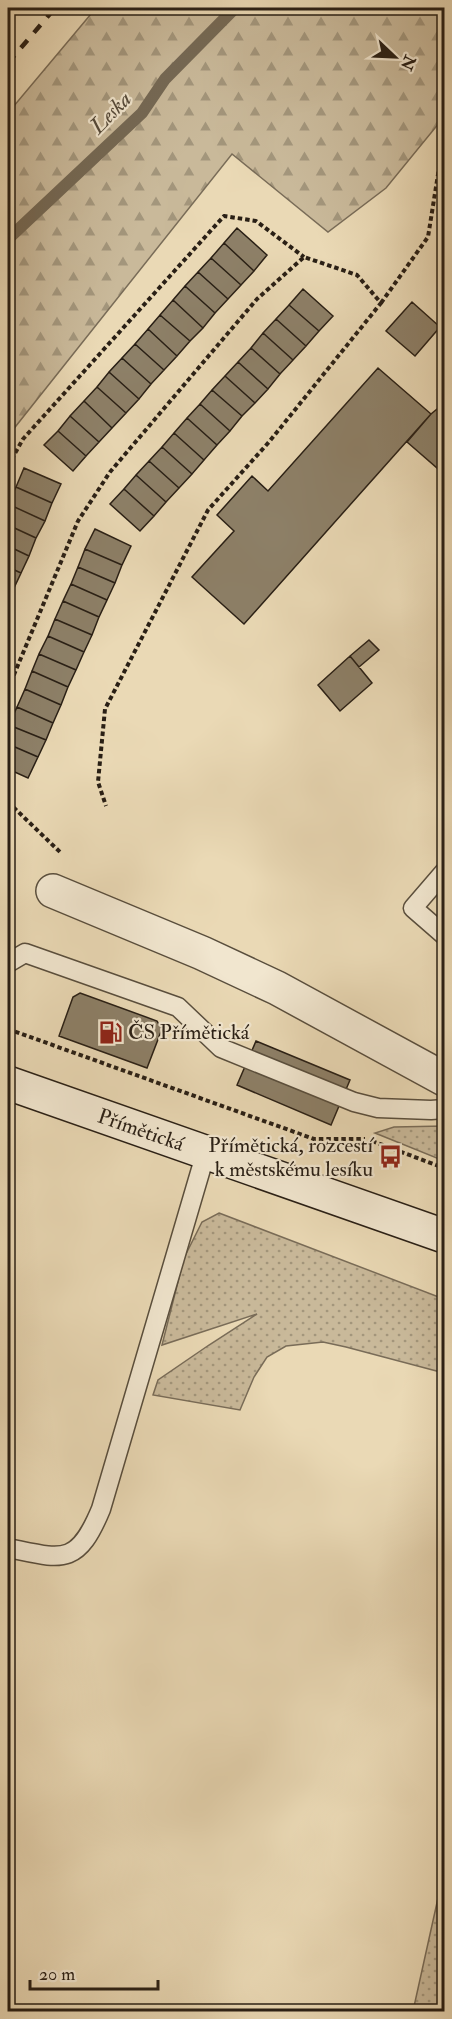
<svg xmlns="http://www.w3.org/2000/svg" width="452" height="2019" font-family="'IM FELL Double Pica',serif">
<defs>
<pattern id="grass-dots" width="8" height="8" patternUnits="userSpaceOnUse" patternTransform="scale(1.5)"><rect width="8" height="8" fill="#c9b99a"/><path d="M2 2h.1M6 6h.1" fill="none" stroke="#a3967c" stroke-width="1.8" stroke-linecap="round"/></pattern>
<pattern id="forest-firs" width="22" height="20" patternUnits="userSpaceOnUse" patternTransform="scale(1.5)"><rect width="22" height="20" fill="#c9b99a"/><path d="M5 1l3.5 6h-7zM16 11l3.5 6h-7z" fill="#a3967c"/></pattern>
</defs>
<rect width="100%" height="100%" fill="#ead9b5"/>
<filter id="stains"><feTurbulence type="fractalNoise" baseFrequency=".00333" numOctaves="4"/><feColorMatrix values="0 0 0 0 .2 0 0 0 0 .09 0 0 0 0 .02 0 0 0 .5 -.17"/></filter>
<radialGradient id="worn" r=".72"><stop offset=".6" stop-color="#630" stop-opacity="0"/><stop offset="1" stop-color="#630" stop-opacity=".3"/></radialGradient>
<path fill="url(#grass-dots)" stroke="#796c58" stroke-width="1.5" d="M444,1126V1161L375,1133L394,1127Z
M219,1213L444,1299V1373L346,1347L323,1342L286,1346L267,1357L254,1377L240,1410L153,1395L158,1380L209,1345L257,1314L162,1345L184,1258L202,1222Z
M444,1871V2011H413Z"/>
<path fill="url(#forest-firs)" stroke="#796c58" stroke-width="1.5" d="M96,8H444V117L386,188L328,232L232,154L8,436V113Z"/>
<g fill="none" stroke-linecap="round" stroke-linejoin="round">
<path stroke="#756955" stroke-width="12" d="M8,239L142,113L165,79L235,8"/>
</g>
<path fill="#8d8068" stroke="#291f15" stroke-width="1.5" d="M237,228L267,255L254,271L224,243Z
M224,243L254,271L241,285L211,258Z
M211,258L241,285L228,299L198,272Z
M198,272L228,299L215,313L185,286Z
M185,286L215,313L203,328L173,300Z
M303,289L333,316L319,331L289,305Z
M173,300L203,328L190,341L160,315Z
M412,302L440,327L415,356L386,331Z
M289,305L319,331L306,346L276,319Z
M160,315L190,341L177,356L148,329Z
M276,319L306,346L293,360L263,333Z
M148,329L177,356L164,370L135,344Z
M263,333L293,360L280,374L251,348Z
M135,344L164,370L151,384L122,358Z
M251,348L280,374L268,389L238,362Z
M122,358L151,384L139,399L109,372Z
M238,362L268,389L255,403L225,376Z
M378,368L431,414L244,624L192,577L234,531L217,515L252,476L268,491Z
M109,372L139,399L126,413L97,387Z
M225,376L255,403L242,416L212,390Z
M97,387L126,413L112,428L84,401Z
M212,390L242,416L230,431L200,404Z
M84,401L112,428L99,442L70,416Z
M200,404L230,431L217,445L187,418Z
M442,405L444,407V474L407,442L431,414Z
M70,416L99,442L86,456L58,431Z
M187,418L217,445L204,460L174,433Z
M58,431L86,456L73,471L44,445Z
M174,433L204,460L192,474L162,447Z
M162,447L192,474L179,488L149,461Z
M149,461L179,488L166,502L136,475Z
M24,468L61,484L52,503L16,487Z
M136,475L166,502L154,516L124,489Z
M16,487L52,503L45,521L8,504Z
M124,489L154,516L140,531L110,504Z
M8,504L45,521L36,538L8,525Z
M8,525L36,538L29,556L8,546Z
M95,529L131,546L122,565L85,549Z
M8,546L29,556L21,573L8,567Z
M85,549L122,565L115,583L78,567Z
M8,567L21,573L13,590L8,588Z
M78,567L115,583L107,600L71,584Z
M71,584L107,600L99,617L63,601Z
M63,601L99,617L92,635L55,619Z
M55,619L92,635L84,652L48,636Z
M48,636L84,652L76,670L39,654Z
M369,640L379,650L359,667L350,656Z
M39,654L76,670L68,687L32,671Z
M350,656L372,683L340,711L318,685Z
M32,671L68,687L61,705L25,689Z
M25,689L61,705L53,723L17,707Z
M17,707L53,723L46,740L9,725Z
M9,725L46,740L38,757L8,744Z
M8,744L38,757L28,778L8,769Z
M80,993L157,1021L162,1029L147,1068L59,1036L73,997Z
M256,1041L350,1080L331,1125L237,1085Z"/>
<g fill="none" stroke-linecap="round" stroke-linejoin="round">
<defs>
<path id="service" d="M444,872L413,908L444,935
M8,963L25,953L178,1007L221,1048L354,1102L378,1108L431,1110L444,1109
M8,1548C62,1559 77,1567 101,1509L206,1152"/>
<path id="minor" d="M53,891L202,953L277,988L444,1079"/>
<g id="secondary">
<path id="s1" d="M8,1083L444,1236"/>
</g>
</defs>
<use href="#service" stroke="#594e3d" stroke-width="21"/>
<use href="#minor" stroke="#594e3d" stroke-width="36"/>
<use href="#secondary" stroke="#291f15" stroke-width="36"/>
<path stroke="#291f15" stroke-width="4" stroke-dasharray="4.5 3" stroke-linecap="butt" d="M381,303L428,237L444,137
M8,466L23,439L224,216L256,221L304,257
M8,689L78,521L110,472L257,299L304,257L357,275L381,303L269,442L208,510L105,709L98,782L106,806
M8,802L61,853
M8,1029L314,1139H365
M372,1141L444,1168"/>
<use href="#service" stroke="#f1e6cf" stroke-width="18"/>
<use href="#minor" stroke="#f1e6cf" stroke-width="33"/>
<use href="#secondary" stroke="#f1e6cf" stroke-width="33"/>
<path stroke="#291f15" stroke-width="4.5" stroke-dasharray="10 10" stroke-linecap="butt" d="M8,63L55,8"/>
</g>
<defs>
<symbol id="fuel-bare" viewBox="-9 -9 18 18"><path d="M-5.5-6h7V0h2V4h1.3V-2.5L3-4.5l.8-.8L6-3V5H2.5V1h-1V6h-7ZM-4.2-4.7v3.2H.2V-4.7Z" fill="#8f2418" stroke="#f1e6cf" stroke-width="2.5" paint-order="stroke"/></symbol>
<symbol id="bus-bare" viewBox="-9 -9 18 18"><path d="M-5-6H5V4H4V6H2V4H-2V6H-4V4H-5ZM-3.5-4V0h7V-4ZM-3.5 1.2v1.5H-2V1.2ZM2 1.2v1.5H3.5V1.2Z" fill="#8f2418" stroke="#f1e6cf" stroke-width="2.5" paint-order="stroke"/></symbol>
</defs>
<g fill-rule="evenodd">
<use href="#fuel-bare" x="94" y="1016" width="33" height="33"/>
<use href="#bus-bare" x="374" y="1140" width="33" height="33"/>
</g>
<g text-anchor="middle" stroke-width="4.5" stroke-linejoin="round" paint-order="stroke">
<g font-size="21" fill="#291f15" stroke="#f1e6cf" text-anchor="start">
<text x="128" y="1039">ČS Přímětická</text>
<text x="373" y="1152" text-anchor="end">Přímětická, rozcestí<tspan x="373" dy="24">k městskému lesíku</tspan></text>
</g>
<g font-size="21" fill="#291f15" stroke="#f1e6cf">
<text dy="7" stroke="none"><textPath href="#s1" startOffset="141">Přímětická</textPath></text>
</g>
<g font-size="22" font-style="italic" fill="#554a3a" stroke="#f1e6cf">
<text transform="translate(110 112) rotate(-46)" y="8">Leska</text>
</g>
</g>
<rect width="452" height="2019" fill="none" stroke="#ead9b5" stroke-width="30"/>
<rect x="9" y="9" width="434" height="2001" fill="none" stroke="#291f15" stroke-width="3"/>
<rect x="15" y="15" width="422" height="1989" fill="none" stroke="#291f15" stroke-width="1.5"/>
<g transform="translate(395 57) rotate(113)" stroke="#f1e6cf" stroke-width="4.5" paint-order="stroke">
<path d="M0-4.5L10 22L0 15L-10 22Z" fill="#291f15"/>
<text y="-9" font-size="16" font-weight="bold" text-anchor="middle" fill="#291f15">N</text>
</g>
<path d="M30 1980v9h128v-9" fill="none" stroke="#291f15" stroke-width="3"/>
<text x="39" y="1980" font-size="18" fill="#291f15" stroke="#f1e6cf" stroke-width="4.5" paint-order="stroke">20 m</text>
<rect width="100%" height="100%" filter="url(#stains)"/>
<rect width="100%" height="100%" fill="url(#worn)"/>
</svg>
